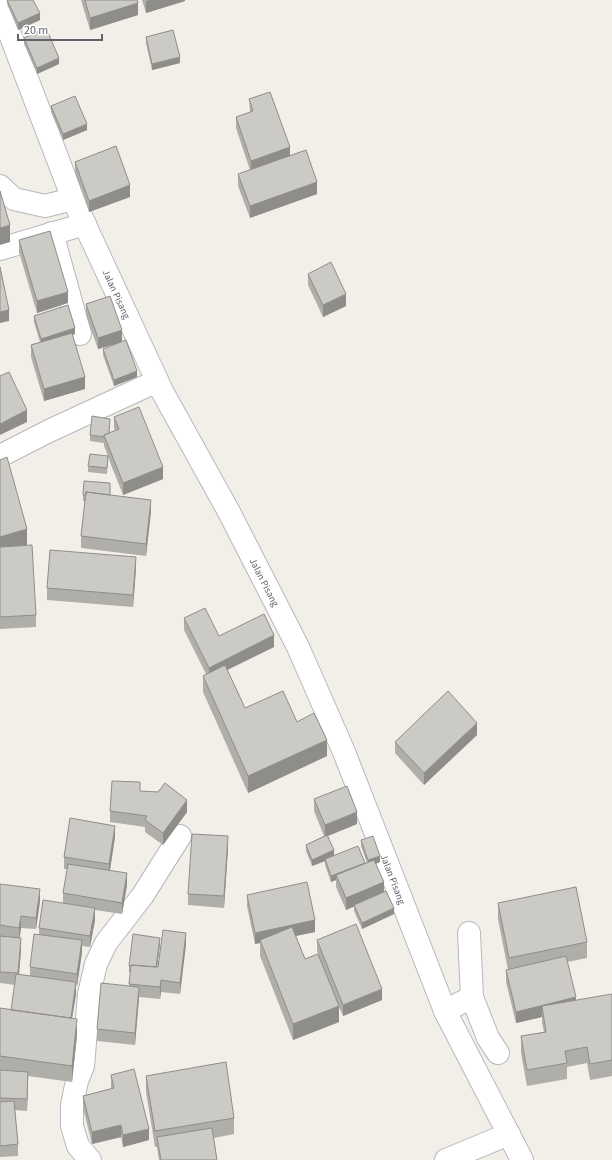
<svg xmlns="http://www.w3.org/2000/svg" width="612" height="1160" font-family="'Source Sans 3',sans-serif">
<rect width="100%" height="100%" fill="#f1efe8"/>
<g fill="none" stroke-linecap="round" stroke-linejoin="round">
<defs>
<g id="minor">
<path id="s1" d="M0,8L73,199L162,391L229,512L298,647L344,752L445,1011L522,1160"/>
<path d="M0,186L14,199L45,206L73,199"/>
<path d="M52,233L80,334"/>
<path d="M0,249L85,224"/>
<path d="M0,456L49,431L157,381"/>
<path d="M472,997L488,1038L498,1053"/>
<path d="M445,1011L472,997L469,933"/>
<path d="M90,1160L78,1146L72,1126V1105L77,1081L83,1066L89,994L96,964L106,943L143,895L180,836"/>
<path d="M446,1160L509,1134"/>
</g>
</defs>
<use href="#minor" stroke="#b5b8bc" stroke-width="24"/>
<use href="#minor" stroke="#fff" stroke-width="22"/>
</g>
<path fill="#afaea9" d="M7,0H33L40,20L18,30L7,4Z
M81,0H137L138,15L90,30Z
M142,0H185V1L146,13Z
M146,37L180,63L152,70L146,43Z
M24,38L59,64L37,74L24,44Z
M249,99L290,156L317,194L250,218L238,186V174L250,170L236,128V117L250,112Z
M51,106L87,130L63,140L51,112Z
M75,162L130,197L89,212L75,173Z
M19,240L68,303L37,313L19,252Z
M308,274L346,306L323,317L308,285Z
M86,304L122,342L98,349L86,315Z
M34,316L75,334L72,335L85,389L44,401L31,357V345L40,342L34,322Z
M103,349L137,377L114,386L103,355Z
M114,417L163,479L123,495L108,457L107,474L88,472V466L108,456L104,446V443L90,441V435L110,425L109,433L115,430L114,428Z
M0,460L27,545L25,546L36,615V627L0,629Z
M110,489V495L151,511L146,556L81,548V536L85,501H83V495Z
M136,568L133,607L47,600V588Z
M184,618L219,636L274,647L227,670L245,708L297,722L327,756L248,793L203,692V676L206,674L184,630Z
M477,735L424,785L395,753V742Z
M140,791L187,812L163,845L145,832V827L110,822V811Z
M314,799L357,824L328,836L334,855L365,864L367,863L361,846V840L380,862L376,864L384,892L394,914L362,929L354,911V906L346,910L336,887V880L331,882L325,865V861L312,866L306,851V845L324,836L314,811Z
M115,837L110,870L127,885L122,914L95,910V920L90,947L82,946V952L77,986L76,985V994L72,1018L77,1035L72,1082L28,1076L27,1111L15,1110L18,1144V1156L0,1157V1008L11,1010L15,985L0,983V884L40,901L36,929L21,928L20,938L21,950L19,975L30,976V967L39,934V928L63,903V893L68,869H64V857Z
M228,848L224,908L188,905V894Z
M247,895L315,932L296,936L305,959L318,954L317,951V940L382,1000L343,1016L339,1007V1022L293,1040L260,956V943L255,944L247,906Z
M498,903L587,942V958L567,962L576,1001L612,994V1076L590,1080L587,1063L567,1067V1079L527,1086L521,1053V1036L544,1032L542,1023V1017L516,1023L506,982V970H508L498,919Z
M160,944L157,967H158L186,944L180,994L161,992L160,999L139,997L135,1045L97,1041V1029L129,986L131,972H129V966Z
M111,1075L149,1140L123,1147L121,1137L92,1144L83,1108V1096L111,1089Z
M146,1076L234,1118V1134L214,1138L217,1160H159L157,1147H155L146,1092Z"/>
<path fill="#8f8d8a" d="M150,0H185V1L146,13V1Z
M138,3V15L90,30V18Z
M40,13V20L18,30V23Z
M180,57V63L152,70V64Z
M59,58V64L37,74V68Z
M87,124V130L63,140V134Z
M290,147V159L251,173V161Z
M317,182V194L250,218V206Z
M130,185V197L89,212V201Z
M10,225V242L0,245V228Z
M68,292V303L37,313V301Z
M346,294V306L323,317V305Z
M9,310V321L0,323V312Z
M75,328V334L41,345V339Z
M122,330V342L98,349V338Z
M137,371V377L114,386V380Z
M85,377V389L44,401V389Z
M27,410V422L0,435V424Z
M163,467V479L123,495V483Z
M151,500V511L146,556V544Z
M27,529V545L0,553V537Z
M136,557V568L133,607V595Z
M274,635V647L209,679V668Z
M477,723V735L424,785V773Z
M327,740V756L248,793V776Z
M187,800V812L163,845V833Z
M357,812V824L325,837V825Z
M115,826V837L109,876V864Z
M228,836V848L224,908V896Z
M334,850V856L325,859V861L312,866V860Z
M380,856V862L368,867V860Z
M365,863V869L336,875V880L331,882V876Z
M127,873V885L122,914V903Z
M384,882V894L346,910V898Z
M40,889V901L36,929V918Z
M95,908V920L90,947V936Z
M394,908V914L362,929V923Z
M21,916V928L19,939V928Z
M315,920V932L261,943L260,940V943L255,944V933Z
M186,933V944L180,994V983Z
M21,938V950L18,985V973Z
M160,938V944L156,975V969Z
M82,940V952L77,986V974Z
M161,980V992L160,999V987Z
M76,982V994L70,1031V1020Z
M139,987V998L135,1045V1033Z
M382,989V1000L343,1016V1005Z
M576,997V1009L542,1006V1017L516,1023V1012Z
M339,1006V1022L293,1040V1024Z
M77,1019V1035L72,1082V1066Z
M28,1072V1083L27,1111V1099Z
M121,1125V1137L92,1144V1132Z
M149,1129V1140L123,1147V1135Z"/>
<path fill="#cccac5" stroke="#8f8d8a" d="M7,0H33L40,13L18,23Z
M85,0H137L138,3L90,18Z
M46,28L59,58L37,68L24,38Z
M173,30L180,57L152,64L146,37Z
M270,92L290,147L251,161L236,117L253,111L249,99Z
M75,96L87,124L63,134L51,106Z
M116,146L130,185L89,201L75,162Z
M306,150L317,182L250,206L238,174Z
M0,191L10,225L0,228Z
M50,231L68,292L37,301L19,240Z
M331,262L346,294L323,305L308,274Z
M0,267L9,310L0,312Z
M110,296L122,330L98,338L86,304Z
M68,305L75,328L41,339L34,316Z
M72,333L85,377L44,389L31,345Z
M126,340L137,371L114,380L103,349Z
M9,372L27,410L0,424V376Z
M139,407L163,467L123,483L104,435L119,429L114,417Z
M92,416L110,419L109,433L104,435V437L90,435Z
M90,454L108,456L107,468L88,466Z
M7,457L27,529L0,537V460Z
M84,481L110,483V495L86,492V495H83Z
M86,492L151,500L146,544L81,536Z
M32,545L36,615L0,617V547Z
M50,550L136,557L133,595L47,588Z
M205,608L219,636L264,614L274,635L209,668L184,618Z
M225,665L245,708L283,691L297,722L314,713L327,740L248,776L203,676Z
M448,691L477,723L424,773L395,742Z
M112,781L140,782V791L158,792L165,783L187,800L163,833L145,820L147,816L110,811Z
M347,786L357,812L325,825L314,799Z
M70,818L115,826L109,864L64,857Z
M192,834L228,836L224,896L188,894Z
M327,835L334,850L312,860L306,845Z
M373,836L380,856L368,860L361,840Z
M358,846L365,863L331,876L325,859Z
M374,860L384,882L346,898L336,875Z
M68,864L127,873L122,903L63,893Z
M307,882L315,920L255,933L247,895Z
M0,884L40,889L36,918L21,916L19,928L0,925Z
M576,887L587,942L509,958L498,903Z
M386,891L394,908L362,923L354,905Z
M43,900L95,908L90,936L39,928Z
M356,924L382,989L343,1005L317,940Z
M292,927L305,959L318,954L339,1006L293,1024L260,940Z
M163,930L186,933L180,983L161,980L160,987L129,984L131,965L158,967Z
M34,934L82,940L77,974L30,967Z
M133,934L160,938L156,967L131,965V966H129Z
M0,936L21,938L18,973L0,972Z
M566,956L576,997L516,1012L506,970Z
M16,974L76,982L71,1018L11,1010Z
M101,983L139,987L135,1033L97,1029Z
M612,994V1060L590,1064L587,1047L565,1051L567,1063L527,1070L521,1036L546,1032L542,1006Z
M0,1008L77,1019L72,1066L0,1056Z
M226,1062L234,1118L155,1131L146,1076Z
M134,1069L149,1129L123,1135L121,1125L92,1132L83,1096L114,1088L111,1075Z
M0,1070L28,1072L27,1099L0,1098Z
M14,1101L18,1144L0,1146V1102Z
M212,1128L217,1160H161L157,1137Z"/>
<g text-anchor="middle" stroke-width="3.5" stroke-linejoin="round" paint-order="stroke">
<g font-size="10" fill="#5f6368" stroke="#fff">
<text dy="4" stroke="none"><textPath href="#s1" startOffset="309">Jalan Pisang</textPath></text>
<text dy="4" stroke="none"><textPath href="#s1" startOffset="633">Jalan Pisang</textPath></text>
<text dy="4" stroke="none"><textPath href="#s1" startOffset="957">Jalan Pisang</textPath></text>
</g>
</g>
<path d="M18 34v6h84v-6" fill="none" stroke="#5f6368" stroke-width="2"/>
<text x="24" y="34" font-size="12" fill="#5f6368" stroke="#ffffff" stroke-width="3" paint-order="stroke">20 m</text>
</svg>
